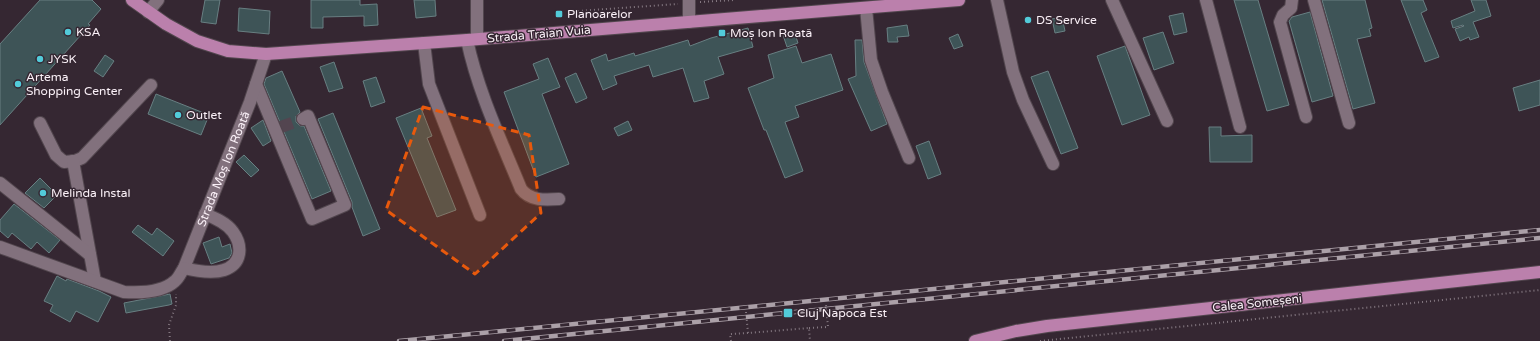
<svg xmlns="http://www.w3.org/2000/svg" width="1540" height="341" font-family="'Varela Round',sans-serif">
<rect width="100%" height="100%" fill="#352732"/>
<path fill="#3e5457" stroke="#687f82" d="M40,0H92L101,9L88,24L90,25L0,125V44Z
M205,0H220L216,24L201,22Z
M311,0H360V5L377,4L378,25L364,26V16L323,17V28H311Z
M414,0H435L436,16L416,18Z
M1234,0H1258L1289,105L1267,111Z
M1322,0H1365L1372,28L1369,29L1371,36L1357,39L1375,103L1353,109Z
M1401,0H1423L1427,10L1421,13L1439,57L1425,62Z
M1471,0H1486L1491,16L1473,22L1479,37L1470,40L1469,37L1460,41L1455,29L1464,26L1463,25L1453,28L1451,21L1475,11Z
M239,8L270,11L269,34L238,31Z
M1310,12L1333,96L1312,102L1289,21L1292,17Z
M1183,13L1187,32L1174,35L1169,16Z
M1062,17L1065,31L1055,33L1052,19Z
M907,25L909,36L897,37L898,42H888L887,28Z
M748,28L753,47L718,57L724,74L704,81L709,98L694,102L683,68L653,77L649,65L614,76L617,84L603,90L591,60L606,54L608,61L634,53L635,56L688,40L690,46L711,38Z
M794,31L798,43L787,47L783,35Z
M1163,32L1174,63L1154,70L1143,38Z
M958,34L963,46L954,49L949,38Z
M855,40H862L864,62L887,124L871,131L848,79L856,76Z
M796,46L802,63L831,54L843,90L795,106L799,117L785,122L803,171L785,178L766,130H764L748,88L774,78L768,55Z
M1125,46L1150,115L1122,125L1097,56Z
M105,55L114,61L103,77L94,71Z
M548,58L560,87L542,94L569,164L536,177L504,92L539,79L533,64Z
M334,62L343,88L329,92L320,67Z
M282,71L300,112L296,116V122L300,126H304L331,191L312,199L264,84L266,78Z
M1048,71L1078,148L1061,154L1031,77Z
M576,73L587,98L576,103L565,78Z
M376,77L385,102L371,107L363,81Z
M1540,80V105L1519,111L1513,88Z
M156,94L209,115L201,135L148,114Z
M421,108L432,136L427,138L456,210L437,217L396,118Z
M333,113L380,229L363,236L352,207V202L318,119Z
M263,120L271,141L263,146L251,128Z
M628,121L632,130L618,136L614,128Z
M1209,127H1221V136L1252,135V162H1210Z
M929,141L941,174L928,179L916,146Z
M244,155L259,170L251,177L236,162Z
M40,178L57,195L44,208L25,193Z
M14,204L60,240L49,253L37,242L31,249L12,233L8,238L0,231V220Z
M138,225L152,235L157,228L174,241L163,256L132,232Z
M219,237L222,247L230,244L232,253L229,258L211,264L203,243Z
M57,276L66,281L67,279L99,291L111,297L98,322L76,311L70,322L50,311L53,305L44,301Z
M170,294L172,304L169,305L126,313L124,303Z"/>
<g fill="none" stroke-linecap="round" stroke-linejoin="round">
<path stroke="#534550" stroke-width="12" stroke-dasharray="12 6" stroke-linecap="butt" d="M281,127L303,119"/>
<defs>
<g id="minor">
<path d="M689,0V22"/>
<path d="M997,0L1013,72L1023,100L1053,164"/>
<path d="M1112,0L1167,121"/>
<path d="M1206,0L1240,127"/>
<path d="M1292,0L1291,8L1283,15L1280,22L1306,117"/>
<path d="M1314,0L1349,123"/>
<path d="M866,8L871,60L882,92L909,158"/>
<path d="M148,12L158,0"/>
<path d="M477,39V0"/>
<path d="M467,40C478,92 501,140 521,189C530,201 545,200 559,199"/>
<path d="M424,43L429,84L480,215"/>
<path d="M256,84L312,219L345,205L308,116L303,119"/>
<path d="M40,123L56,155L64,162L75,161L82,158L151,85"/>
<path d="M73,161L95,281"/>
<path d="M0,183L90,255"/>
<path id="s1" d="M0,247L124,292C140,293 162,293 175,281C179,278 181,272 184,268L250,102L266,54"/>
<path d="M184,268C196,271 212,274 224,270C242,264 243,246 233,232C227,223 215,218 205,214"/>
</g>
<path id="major" d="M132,0L166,24L197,41L228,51L266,54L467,40L959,0
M975,341L1016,331L1047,326L1540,272"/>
</defs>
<use href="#minor" stroke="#52464e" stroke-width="14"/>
<use href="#major" stroke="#52464e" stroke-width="14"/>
<path stroke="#857982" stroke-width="2" stroke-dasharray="1 3" stroke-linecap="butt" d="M700,2L735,0
M578,11L678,4
M746,312L748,333L809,328L810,341
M809,328L828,327L826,305
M170,341L169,325L176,305V294
M731,341L730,334L748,333
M1040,341L1540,290"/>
<use href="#minor" stroke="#82717d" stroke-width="12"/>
<use href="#major" stroke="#bb80ac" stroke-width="12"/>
<defs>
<path id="rail" d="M399,341L1540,230
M504,341L1540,238"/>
</defs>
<use href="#rail" stroke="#aba0a8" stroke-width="4.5"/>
<use href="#rail" stroke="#352732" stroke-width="3" stroke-dasharray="9" stroke-linecap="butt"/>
</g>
<path fill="#e8590c" fill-opacity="0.2" stroke="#e8590c" stroke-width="3" stroke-dasharray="8 5" stroke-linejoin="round" d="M423,107L529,135L541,213L475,274L386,210Z"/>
<g fill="#52cbd9" stroke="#352732" stroke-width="1.5">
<rect x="555" y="10" width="8" height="8" rx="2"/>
<circle cx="1028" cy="20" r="4"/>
<circle cx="68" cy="32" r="4"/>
<rect x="718" y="29" width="8" height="8" rx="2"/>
<circle cx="40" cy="59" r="4"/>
<circle cx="18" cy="84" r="4"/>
<circle cx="178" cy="115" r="4"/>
<circle cx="43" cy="193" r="4"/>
<rect x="783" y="308" width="10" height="10" rx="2"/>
</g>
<g text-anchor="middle" stroke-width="3" stroke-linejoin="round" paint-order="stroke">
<g font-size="12" fill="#faf0f7" stroke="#352732" text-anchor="start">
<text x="567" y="18">Planoarelor</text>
<text x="1036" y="24">DS Service</text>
<text x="76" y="36">KSA</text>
<text x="730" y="37">Moș Ion Roată</text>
<text x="48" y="63">JYSK</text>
<text x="26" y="81">Artema<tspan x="26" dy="14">Shopping Center</tspan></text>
<text x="186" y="119">Outlet</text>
<text x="51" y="197">Melinda Instal</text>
<text x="797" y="317">Cluj Napoca Est</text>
</g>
<g font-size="12" fill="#faf0f7" stroke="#352732">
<text transform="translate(539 34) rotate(-5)" y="4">Strada Traian Vuia</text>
<text dy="4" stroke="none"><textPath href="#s1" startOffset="308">Strada Moș Ion Roată</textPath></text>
<text transform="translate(1257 303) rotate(-6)" y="4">Calea Someșeni</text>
</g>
</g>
</svg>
